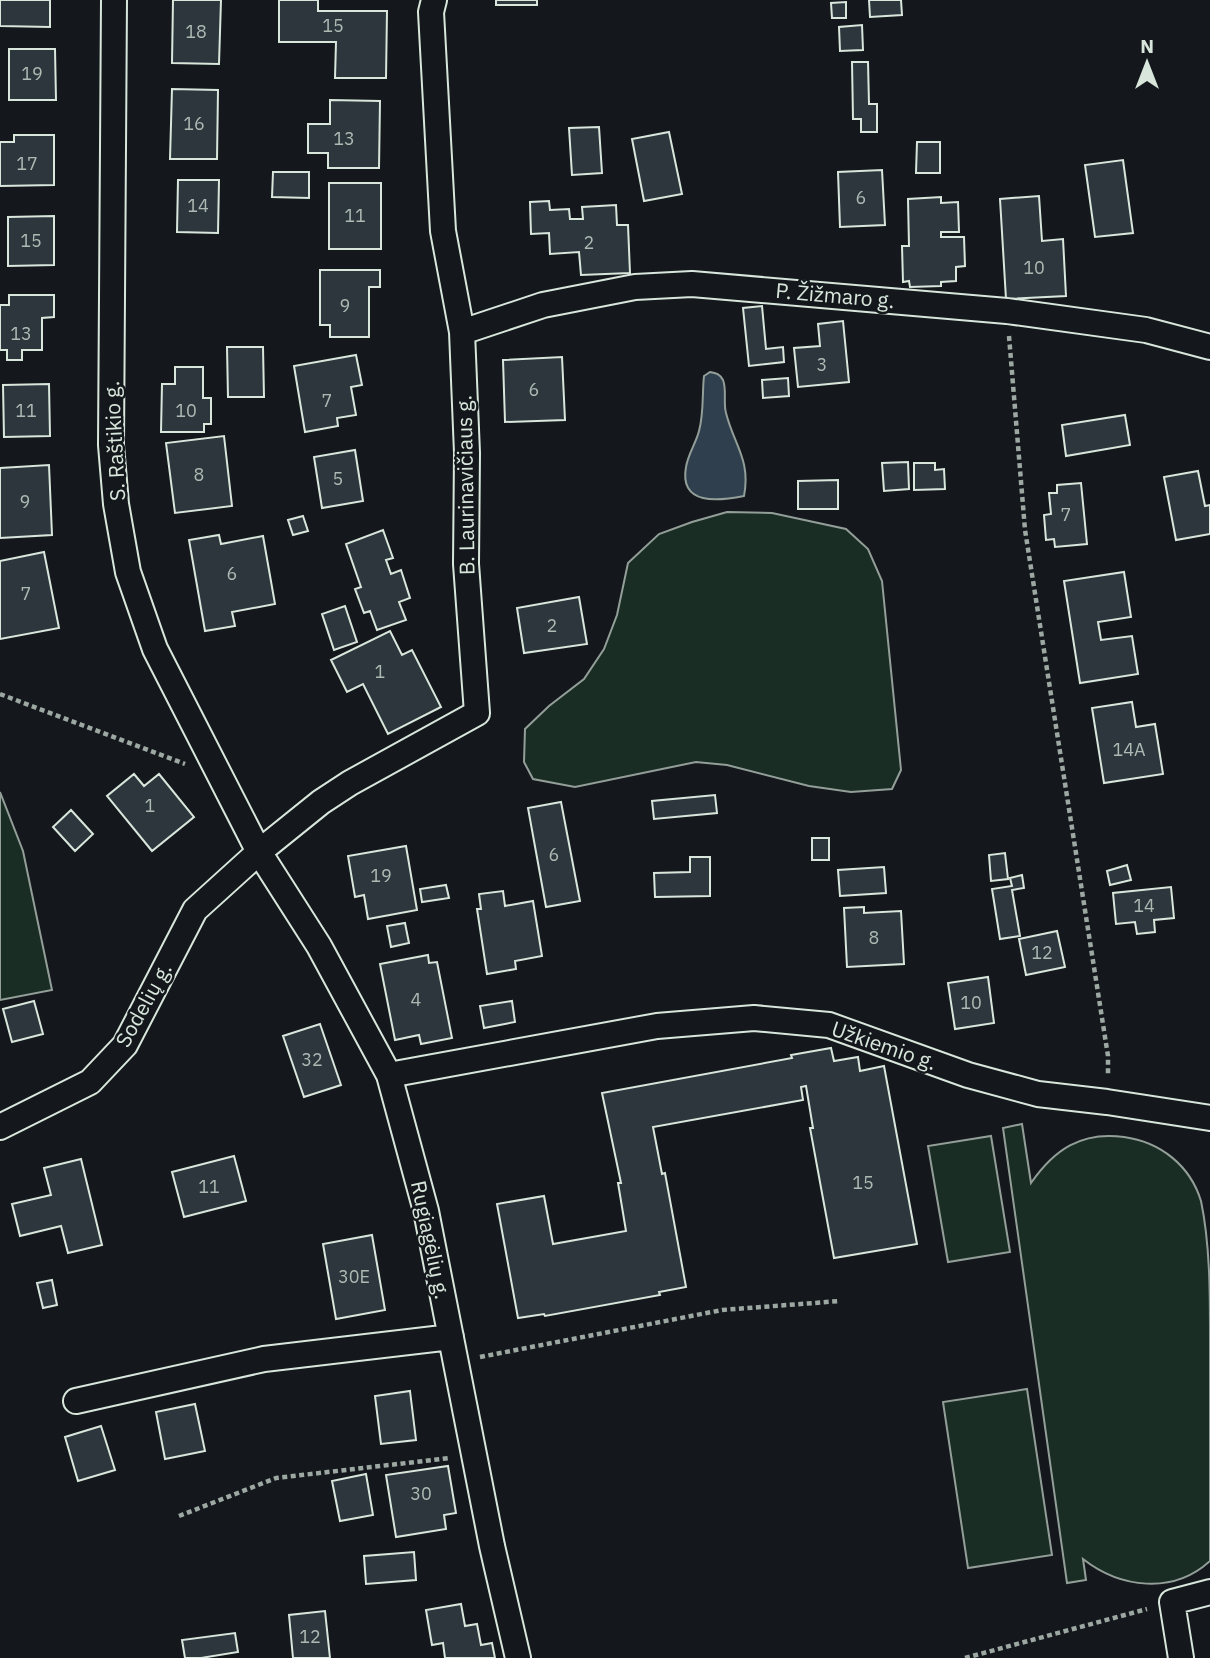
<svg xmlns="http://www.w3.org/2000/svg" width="1210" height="1658" font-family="'IBM Plex Sans',sans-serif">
<rect width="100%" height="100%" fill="#14181c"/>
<path fill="#1a2d24" stroke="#939e99" stroke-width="2" d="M727,512L772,513L846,529L868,549L882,581L901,770L892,789L851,792L809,786L727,765L696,762L575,787L533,779L524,762L525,729L549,706L584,679L604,649L617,615L628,563L659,534L692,522Z
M0,792L23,851L52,990L0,1000Z
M1022,1124L1031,1183C1054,1150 1081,1131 1124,1137C1160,1142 1190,1165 1201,1201C1210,1244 1210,1293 1210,1338C1210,1412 1210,1486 1210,1561C1173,1595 1120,1588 1083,1559L1086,1580L1067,1583L1003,1128Z
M991,1136L1010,1252L948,1262L928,1146Z
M1027,1389L1052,1555L968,1568L943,1402Z"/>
<path fill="#2f3f4d" stroke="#939e99" stroke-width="2" d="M710,372C716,373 720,374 723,380C727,390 723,402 726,413C734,445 751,460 744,496C719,501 679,506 686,467C688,454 696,443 699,431C704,413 702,394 704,376Z"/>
<path fill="#2c363c" stroke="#d8e6dc" stroke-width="2" d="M0,0H50V27L0,26Z
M173,0H221L219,64L172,63Z
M279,0H318V11H387L386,78H335L336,42H279Z
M496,0H537V5H496Z
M869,0H901L902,15L870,17Z
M846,2V18H832L831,3Z
M862,25L863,50L840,51L839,27Z
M9,49H55L56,100H9Z
M852,62H868L869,104H877V132H861V119H853Z
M172,89L218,90L217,159H170Z
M330,100L380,101L379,168H328V153H308V124H330Z
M599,127L602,173L572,175L569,128Z
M669,132L682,194L644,201L632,139Z
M14,135H54V185L0,186V142H14Z
M917,142H940V173H916Z
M1123,160L1133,233L1095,237L1085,165Z
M882,170L885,225L840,227L838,172Z
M273,172H309V198L272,197Z
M178,180H219L218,233L177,232Z
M329,183H381V249H329Z
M1039,196L1042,241L1063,239L1066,296L1006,299L1000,199Z
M941,197V203L958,202L959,232H941V237H964L965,266L956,267V281L941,282V286L910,287L909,281L903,282L902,246H909L908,199Z
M549,201L550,210L569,209L570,219H583L582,207L616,205L617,225H628L630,273L581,275L579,252L550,254L549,233L531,234L530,202Z
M54,216V265L8,266V217Z
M320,270H380V287H369V337H330V325H320Z
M9,295H54V317L42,318V350H22V360H7V350H0V305H9Z
M762,306L766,349L783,347L784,362L749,366L743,308Z
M843,321L849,382L798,387L794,348L820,346L818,324Z
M227,347H263L264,397H228Z
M356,355L362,385L351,387L356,415L337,418L338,426L305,432L294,366Z
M562,357L565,420L505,422L503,360Z
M175,367H203V398H211V424H204V432H161L162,384H175Z
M788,378L789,396L763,398L762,380Z
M49,384L50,436L4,437L3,385Z
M1125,415L1130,445L1066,456L1062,425Z
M224,436L232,506L175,513L166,443Z
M355,450L363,501L322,508L314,457Z
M908,462L909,489L884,491L882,463Z
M914,463H935V470L944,469L945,489L914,490Z
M49,465L52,535L0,538V468Z
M1198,471L1205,506L1210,505V534L1176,540L1164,477Z
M838,480V509H798V481Z
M1081,483L1087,544L1055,547L1054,539L1046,540L1044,515L1051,514L1049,493H1057V485Z
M303,516L308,531L293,535L288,520Z
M383,530L393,558L386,560L391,574L401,570L410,598L399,602L406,620L377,630L370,611L364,613L355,589L361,587L346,544Z
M219,535L221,544L263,536L275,604L232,612L235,626L205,631L189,540Z
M44,552L59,628L0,639V561Z
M1124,572L1131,617L1098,622L1101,640L1132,636L1138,674L1080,683L1064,581Z
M579,597L587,644L524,653L517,608Z
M345,606L357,642L334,650L322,614Z
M390,631L402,655L412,650L441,707L388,734L363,684L347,692L331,660Z
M1132,702L1136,727L1155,724L1163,774L1104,783L1092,708Z
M134,774L144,786L159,774L194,817L152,851L107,796Z
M715,795L717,813L654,819L652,801Z
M561,802L580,901L546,907L528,808Z
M71,810L93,834L75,851L53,827Z
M812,838H829V860H812Z
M406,846L417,910L368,919L364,895L355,897L348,856Z
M1005,853L1008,879L991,881L989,855Z
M690,857H710V896L655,897L654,873L690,872Z
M1127,865L1131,880L1110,885L1107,871Z
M884,867L886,893L840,896L838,870Z
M1022,875L1024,888L1012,890L1020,936L1000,939L992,889L1012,886L1010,878Z
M446,885L449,898L422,902L420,889Z
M1171,887L1174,918L1154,920L1155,932L1137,934L1135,922L1116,924L1113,893Z
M503,891L505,906L533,901L542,956L515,961L516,969L487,974L477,909H481L479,894Z
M864,907V913L901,911L904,964L847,967L844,908Z
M405,923L409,943L391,947L387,926Z
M1057,931L1065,967L1026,975L1019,939Z
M428,955L429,963L437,962L452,1038L421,1044L419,1035L395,1040L380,964Z
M988,977L994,1023L955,1029L948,983Z
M34,1001L43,1034L12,1042L3,1009Z
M512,1001L515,1022L484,1028L480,1006Z
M320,1024L341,1085L304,1097L283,1036Z
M831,1048L834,1061L858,1057L860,1071L884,1066L917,1244L834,1258L810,1128H813L806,1086L801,1087L803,1100L653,1127L662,1174L665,1173L686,1287L659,1292L660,1295L545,1316L544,1314L518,1318L497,1204L544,1196L553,1244L626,1231L618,1183H621L602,1093L792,1058L791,1055Z
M234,1156L246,1201L184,1217L172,1172Z
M81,1159L102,1245L68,1253L61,1226L20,1236L12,1204L51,1195L44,1168Z
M372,1235L385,1310L336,1319L323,1244Z
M52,1280L57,1305L43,1308L37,1283Z
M410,1391L416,1440L381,1444L375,1396Z
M195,1404L205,1451L165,1459L156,1412Z
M101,1426L115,1470L78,1481L65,1437Z
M448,1466L456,1513L444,1515L446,1529L396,1537L386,1475Z
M366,1474L373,1515L340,1521L332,1481Z
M414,1552L416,1580L366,1584L364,1556Z
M461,1604L465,1626L477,1624L481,1645L492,1643L495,1658H445L443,1643L432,1645L426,1610Z
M325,1611L330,1658H293L289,1615Z
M235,1633L238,1652L201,1658H185L182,1640Z"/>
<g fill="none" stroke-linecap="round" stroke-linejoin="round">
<defs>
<path id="minor" d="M114,0L111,445L116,504L128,572L155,649L259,852L319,946L389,1075L426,1211L492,1546L518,1658
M462,332L543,305L635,287L692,284L1007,311L1146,330L1210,347
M389,1075L657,1026L754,1018L829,1025L968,1075L1038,1094L1107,1102L1210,1118
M0,1127L90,1082L125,1045L195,910L259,852L321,802L350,783L477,713L466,564L467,453L462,332L443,231L431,12L434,0
M76,1401L264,1359L451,1337
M1181,1658L1172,1602L1210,1592"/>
</defs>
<use href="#minor" stroke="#d8e6dc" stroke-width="28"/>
<path stroke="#9da8a2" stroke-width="4.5" stroke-dasharray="5 3.5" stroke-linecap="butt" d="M1009,336L1025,530L1108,1056V1076
M0,694L185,764
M480,1357L722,1310L840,1301
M179,1516L276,1478L450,1458
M965,1658L1147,1609"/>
<use href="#minor" stroke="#14181c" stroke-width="24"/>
</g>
<g text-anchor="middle" stroke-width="5" stroke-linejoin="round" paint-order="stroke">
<g font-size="18" fill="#adbab4">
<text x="333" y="32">15</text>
<text x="196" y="38">18</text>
<text x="32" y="80">19</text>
<text x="194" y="130">16</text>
<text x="344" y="145">13</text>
<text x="27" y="170">17</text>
<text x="861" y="204">6</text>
<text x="198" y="212">14</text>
<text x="355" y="222">11</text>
<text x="31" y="247">15</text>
<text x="589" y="249">2</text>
<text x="1034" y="274">10</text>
<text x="345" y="312">9</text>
<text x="21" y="340">13</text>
<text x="822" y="371">3</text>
<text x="534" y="396">6</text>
<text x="327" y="407">7</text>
<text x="26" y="417">11</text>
<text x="186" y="417">10</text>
<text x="199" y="481">8</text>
<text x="338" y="485">5</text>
<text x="25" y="508">9</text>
<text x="1066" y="521">7</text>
<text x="232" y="580">6</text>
<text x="26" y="600">7</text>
<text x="552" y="632">2</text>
<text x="380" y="678">1</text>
<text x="1129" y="756">14A</text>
<text x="150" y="812">1</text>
<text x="554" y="861">6</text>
<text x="381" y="882">19</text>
<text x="1144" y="912">14</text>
<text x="874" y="944">8</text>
<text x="1042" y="959">12</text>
<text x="416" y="1006">4</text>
<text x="971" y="1009">10</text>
<text x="312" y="1066">32</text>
<text x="863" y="1189">15</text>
<text x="209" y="1193">11</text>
<text x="354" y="1283">30E</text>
<text x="421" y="1500">30</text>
<text x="310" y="1643">12</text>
</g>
<g font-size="21" fill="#d8e6dc" stroke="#14181c">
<text transform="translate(835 296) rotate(5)" y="7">P. Žižmaro g.</text>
<text transform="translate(115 441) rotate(-93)" y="7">S. Raštikio g.</text>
<text transform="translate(466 485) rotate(-91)" y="7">B. Laurinavičiaus g.</text>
<text transform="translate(144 1005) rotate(-61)" y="7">Sodelių g.</text>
<text transform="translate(884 1046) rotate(19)" y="7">Užkiemio g.</text>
<text transform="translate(430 1240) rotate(78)" y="7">Rugiagėlių g.</text>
</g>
</g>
<g transform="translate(1147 63)" stroke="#14181c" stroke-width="5" paint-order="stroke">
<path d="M0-5L12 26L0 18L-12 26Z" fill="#d8e6dc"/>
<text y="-10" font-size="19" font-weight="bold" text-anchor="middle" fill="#d8e6dc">N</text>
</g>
</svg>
